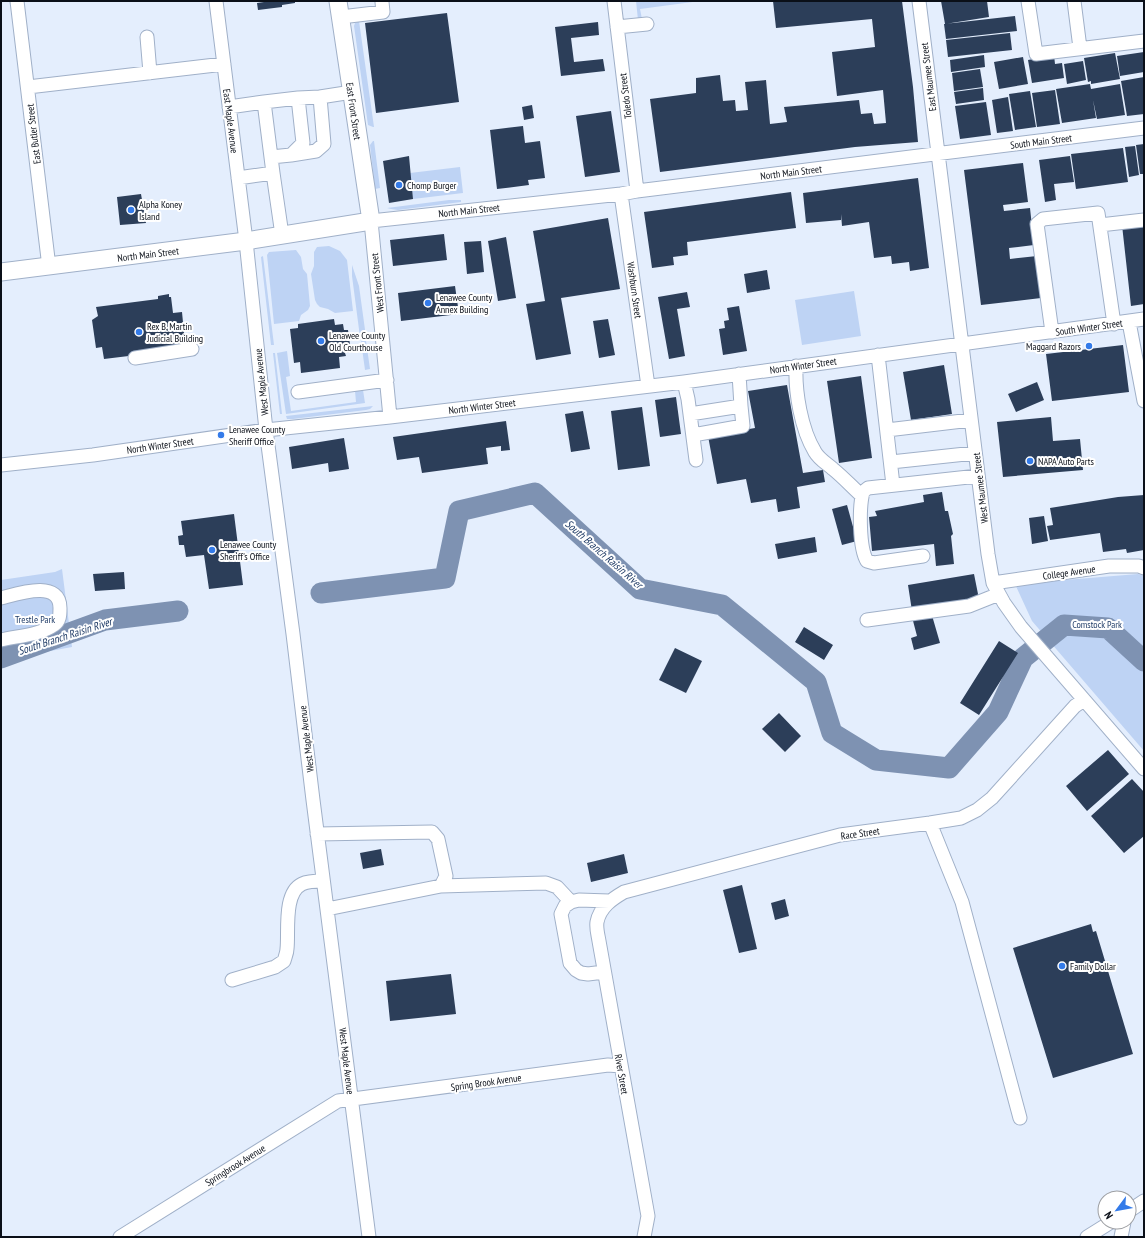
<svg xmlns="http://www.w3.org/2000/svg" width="1145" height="1238" font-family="'PT Sans Narrow',sans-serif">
<rect width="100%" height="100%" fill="#e4eefd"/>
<path fill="#bed3f4" d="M636,1H700L640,9L642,19L638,20Z
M359,21L374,127H373L368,125L354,26L355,23Z
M373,141H374L380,188L375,189L370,145Z
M460,167L463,193L413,199L410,173Z
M449,200H461V202L398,210L391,209L387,208Z
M329,246L340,251L347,260L353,311L335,313L328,309L320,307L317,304L315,300L311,274L314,266V252L317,247Z
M296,250L301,257L303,269L307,274L310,306L308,310L301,315L299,321L274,324L267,255L269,252Z
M263,256L274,345H271L261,257Z
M352,265L359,286L366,337H360L352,276Z
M854,291L861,336L802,345L795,300Z
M361,341H366L370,369L365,370Z
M287,351L290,376L286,377L291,411L356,402L355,391L363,390L365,403L286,414L277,353Z
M273,353H275L282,414H280Z
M373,406L370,409L366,410L293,419H287L286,416Z
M62,569L72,647L1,660V580L55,572Z
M1138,574L1144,576V751L1032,621L1015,584Z"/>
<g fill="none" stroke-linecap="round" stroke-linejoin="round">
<path stroke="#7e92b2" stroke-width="21" d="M321,593L445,578L459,511L535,493L640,589L722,605L816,682L832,733L876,760L949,768L998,712L1023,658L1064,625L1108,628L1144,661
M1,658L105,620L178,611"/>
</g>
<path fill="#2c3e59" d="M264,1H295V3L282,5V7L258,10L257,3L264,2Z
M773,1H902L913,87L918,142L855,147L660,172L650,99L696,93V78L720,75L723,101L735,100L736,111L748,110L745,82L766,80L770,124L787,122L784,107L859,100L861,114L872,113L874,124L886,123L883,90L837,96L832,52L875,47L872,19L776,28Z
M941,1H987L989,17L945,24Z
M447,13L459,102L376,113L365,23Z
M1015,16L1017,31L946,39L944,24Z
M598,22L599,35L571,38L574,62L603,59L605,71L561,76L555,27Z
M1010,33L1012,50L948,57L946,40Z
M1144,52V72L1120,76L1117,56Z
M1115,53L1120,79L1091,84V81L1088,82L1084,58Z
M984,55L985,67L951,72L950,60Z
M1054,55L1055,64L1062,63L1064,78L1032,83L1028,60Z
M1023,57L1028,84L999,89L994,62Z
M1083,61L1086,80L1067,84L1064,64Z
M980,69L983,87L954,91L952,73Z
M1144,77V114L1127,116L1121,81Z
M1090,84L1091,89L1120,84L1125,115L1097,119L1093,100L1096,118L1062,123L1056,89Z
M983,88L984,100L956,104L954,92Z
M1055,90L1060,124L1037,127L1032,93Z
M1030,91L1036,127L1015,130L1009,94Z
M1008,97L1013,131L997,133L992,100Z
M986,102L991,135L960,139L955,106Z
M532,105L534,118L524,120L522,107Z
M611,111L620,172L585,177L576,116Z
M523,126L525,143L540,141L545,178L528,180L529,185L497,189L490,130Z
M1144,144V174H1140L1136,145Z
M1135,146L1139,175L1129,177L1125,147Z
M1123,148L1128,182L1076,189L1071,154Z
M409,156L413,199L389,203L383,161Z
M1070,156L1074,182L1054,184L1056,200L1045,202L1039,160Z
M1023,163L1028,202L1003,205L1004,211L1030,208L1034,245L1009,248L1010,259L1037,256L1041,298L981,305L964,170Z
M918,178L929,268L910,271L909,262L892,264L891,256L874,258L869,222L842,226L841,214V220L806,223L803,193Z
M791,192L796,228L687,242L688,255L673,257L674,265L652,268L644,212Z
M141,194L146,223L120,225L117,197Z
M608,218L620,289L561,298L571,354L536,360L526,304L545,301L533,231Z
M1144,222V304L1131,306L1122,225Z
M444,234L447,260L393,266L390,240Z
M506,237L516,298L498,301L488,241Z
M481,241L484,272L467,274L464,242Z
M767,270L770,289L747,293L744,274Z
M455,286L459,314L401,321L398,293Z
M687,292L690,307L677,309L685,356L669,359L658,297Z
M169,294V297H171L173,313L182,312L185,343L177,344L178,350L104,359L102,347L96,348L92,320L98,316L96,307L158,299V296Z
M739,306L747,351L723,355L719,329L725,328L724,321L729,320L727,308Z
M334,319L335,325L343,324L344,330H348L351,352L345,353L346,356L339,357L340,368L301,373L300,362L294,363L290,329L298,328V324Z
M608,319L615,355L599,358L593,321Z
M1123,345L1129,392L1052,401L1046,354Z
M944,365L952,414L911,420L903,372Z
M861,376L872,458L839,463L827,381Z
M1037,382L1044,400L1016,412L1008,394Z
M787,385L803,473L823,470L825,482L797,487L800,508L778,512L776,499L751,503L746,479L717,484L708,436L755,428L748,391Z
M676,397L681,434L660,437L655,400Z
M642,407L650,466L618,470L611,411Z
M583,411L590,449L571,452L565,414Z
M1051,417L1053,441L1080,439L1083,470L1003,477L997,422Z
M506,421L510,450L501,451V446L486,448L488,464L422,473L419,457L397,460L393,437Z
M344,438L349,469L329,472L328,463L292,469L289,447Z
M942,492L945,511H948L953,534L951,536L954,564L936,566L934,544L872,551L869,517L877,516L875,511L924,502L923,495Z
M1144,495V550L1127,553L1126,549L1103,552L1100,533L1050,540L1047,526L1053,525L1050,508L1118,497Z
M847,505L857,541L842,545L832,509Z
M234,514L243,585L209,589L204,555L186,557L184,545H179L178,536L183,535L181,521Z
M1044,516L1048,541L1032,544L1029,518Z
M815,537L817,552L778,559L775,544Z
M124,572L125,589L95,591L93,574Z
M974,574L979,599L912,611L908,585Z
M931,612L940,643L914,650L911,638L917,636L912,617Z
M804,627L833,645L824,660L795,642Z
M999,641L1018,653L979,715L960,703Z
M675,648L702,661L686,693L659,680Z
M779,713L801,736L785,752L762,729Z
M1108,750L1129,774L1087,811L1066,786Z
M1132,779L1144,792V836L1124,853L1091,816Z
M381,849L384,865L363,869L360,853Z
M624,854L628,873L591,882L587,863Z
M742,885L757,949L739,953L723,890Z
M785,899L789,916L775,920L771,903Z
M1091,924L1093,932L1096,931L1133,1054L1053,1078L1013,948Z
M451,974L456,1014L390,1021L386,981Z"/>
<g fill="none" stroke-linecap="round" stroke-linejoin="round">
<defs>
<path id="minor" d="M17,1L49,267
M216,1L246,241L266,430L293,634L313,800L369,1237
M614,1L637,191
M919,1L988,554L993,583L1004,603L1021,627L1144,769
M1028,1L1036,54L1144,41
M1074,1L1080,48
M341,17L383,12L382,2
M617,27L647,24
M147,37L150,73
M28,87L224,64
M320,97L352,92
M264,102L298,98L303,143L291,155L271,157
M229,107L264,102L273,173
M291,155L316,151L324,144L320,97L298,98
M238,178L273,173L282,235
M621,194L648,386
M1100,225L1144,220
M1129,322L1144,401
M1052,332L1037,224L1043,219L1098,213L1114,324
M878,355L893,485
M135,358L192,349
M796,366C795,392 801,429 815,452C819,459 826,463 833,469C843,477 852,487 862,496
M684,382L688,399L696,460
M298,392L387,380
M690,414L741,406L739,374
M390,417L371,221L621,194L637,191L1144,128
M887,430L971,420
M693,435L743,426L741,406
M891,462L975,453
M1,465L93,455L266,430L390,417L684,382L1144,319
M923,556L874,563L867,561C859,548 859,507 863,492L868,488L978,476
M993,583L1109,566H1139L1144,568
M1,598C17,594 60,579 60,608C60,615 60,621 54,625C40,635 18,636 1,640
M867,620L969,606L999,594
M930,823L962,902L1020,1118
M317,834L432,832L438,839L446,876L441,886L327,909
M441,886L546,883L557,887L571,902
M604,972L588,974L581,973L576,970L570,963L561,914L565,906L571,902L579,900L609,901
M232,980L275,967L284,961C285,957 287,953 287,949C289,932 283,893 302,884C308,881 316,881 323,881
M1129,1211L1144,1201
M120,1237L338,1101L608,1065L621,1066
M644,1237L648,1216L599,941C598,935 596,928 597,922C600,907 612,899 624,892L840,835L930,823L961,818L977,810L992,798L1075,706L1084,700
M1087,1237L1111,1222
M1121,1237L1124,1222"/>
<path id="major" d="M1,272L246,241L371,221L338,1"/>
</defs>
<use href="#minor" stroke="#a0b0c8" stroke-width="15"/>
<use href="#major" stroke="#a0b0c8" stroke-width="19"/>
<use href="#minor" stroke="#fff" stroke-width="13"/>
<use href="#major" stroke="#fff" stroke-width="17"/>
</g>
<g fill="#347be9" stroke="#fff" stroke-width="1.5">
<circle cx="399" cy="185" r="4"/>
<circle cx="131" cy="210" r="4"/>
<circle cx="428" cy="303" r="4"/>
<circle cx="139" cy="332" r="4"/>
<circle cx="321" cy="341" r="4"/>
<circle cx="1089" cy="346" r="4"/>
<circle cx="221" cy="435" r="4"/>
<circle cx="1030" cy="461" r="4"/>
<circle cx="212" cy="550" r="4"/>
<circle cx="1062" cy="966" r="4"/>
</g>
<g text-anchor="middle" stroke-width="4" stroke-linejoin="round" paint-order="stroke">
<g font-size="10" fill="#0a0f18" stroke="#fff">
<text transform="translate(928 77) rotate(-97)" y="4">East Maumee Street</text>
<text transform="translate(625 96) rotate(-97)" y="4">Toledo Street</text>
<text transform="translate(354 111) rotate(82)" y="4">East Front Street</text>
<text transform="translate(231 121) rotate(83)" y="4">East Maple Avenue</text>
<text transform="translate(33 134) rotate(-97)" y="4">East Butler Street</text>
<text transform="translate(1041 141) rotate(-7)" y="4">South Main Street</text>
<text transform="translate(791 172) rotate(-7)" y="4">North Main Street</text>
<text transform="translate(469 210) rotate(-6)" y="4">North Main Street</text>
<text transform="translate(148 254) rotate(-7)" y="4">North Main Street</text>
<text transform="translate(377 283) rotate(-96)" y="4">West Front Street</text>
<text transform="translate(635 290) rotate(82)" y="4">Washburn Street</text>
<text transform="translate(1089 327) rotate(-8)" y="4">South Winter Street</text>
<text transform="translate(803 365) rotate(-8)" y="4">North Winter Street</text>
<text transform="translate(261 382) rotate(-96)" y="4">West Maple Avenue</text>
<text transform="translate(482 406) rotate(-7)" y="4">North Winter Street</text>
<text transform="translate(160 445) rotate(-8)" y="4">North Winter Street</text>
<text transform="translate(980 488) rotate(-97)" y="4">West Maumee Street</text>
<text transform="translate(1069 572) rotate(-8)" y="4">College Avenue</text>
<text transform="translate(306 739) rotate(-97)" y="4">West Maple Avenue</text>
<text transform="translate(860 833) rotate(-8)" y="4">Race Street</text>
<text transform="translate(347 1061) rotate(83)" y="4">West Maple Avenue</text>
<text transform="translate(622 1074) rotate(80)" y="4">River Street</text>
<text transform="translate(486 1082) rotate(-8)" y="4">Spring Brook Avenue</text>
<text transform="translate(235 1165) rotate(-32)" y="4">Springbrook Avenue</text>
</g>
<g font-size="10" fill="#0a0f18" stroke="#fff" text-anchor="start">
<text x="407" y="189">Chomp Burger</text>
<text x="139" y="208">Alpha Koney<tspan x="139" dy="12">Island</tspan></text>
<text x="436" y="301">Lenawee County<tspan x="436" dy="12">Annex Building</tspan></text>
<text x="147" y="330">Rex B. Martin<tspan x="147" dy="12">Judicial Building</tspan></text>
<text x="329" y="339">Lenawee County<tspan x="329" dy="12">Old Courthouse</tspan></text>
<text x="1081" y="350" text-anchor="end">Maggard Razors</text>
<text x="229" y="433">Lenawee County<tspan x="229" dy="12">Sheriff Office</tspan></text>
<text x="1038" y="465">NAPA Auto Parts</text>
<text x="220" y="548">Lenawee County<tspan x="220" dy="12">Sheriff's Office</tspan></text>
<text x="1070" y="970">Family Dollar</text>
</g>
<g font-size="10" fill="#223e69" stroke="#fff">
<text x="35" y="623">Trestle Park</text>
<text x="1097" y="628">Comstock Park</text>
</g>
<g font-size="11" font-style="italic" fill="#1d3964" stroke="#fff">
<text transform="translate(604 554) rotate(41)" y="4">South Branch Raisin River</text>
<text transform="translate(65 636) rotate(-18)" y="4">South Branch Raisin River</text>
</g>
</g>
<rect width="1145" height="1238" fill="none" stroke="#0a0f18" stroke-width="4"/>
<g transform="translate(1117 1210) rotate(238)"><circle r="19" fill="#ffffff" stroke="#9d9fa3"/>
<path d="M0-3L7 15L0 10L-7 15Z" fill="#347be9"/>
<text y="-6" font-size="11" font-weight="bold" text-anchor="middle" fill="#0a0f18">N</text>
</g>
</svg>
